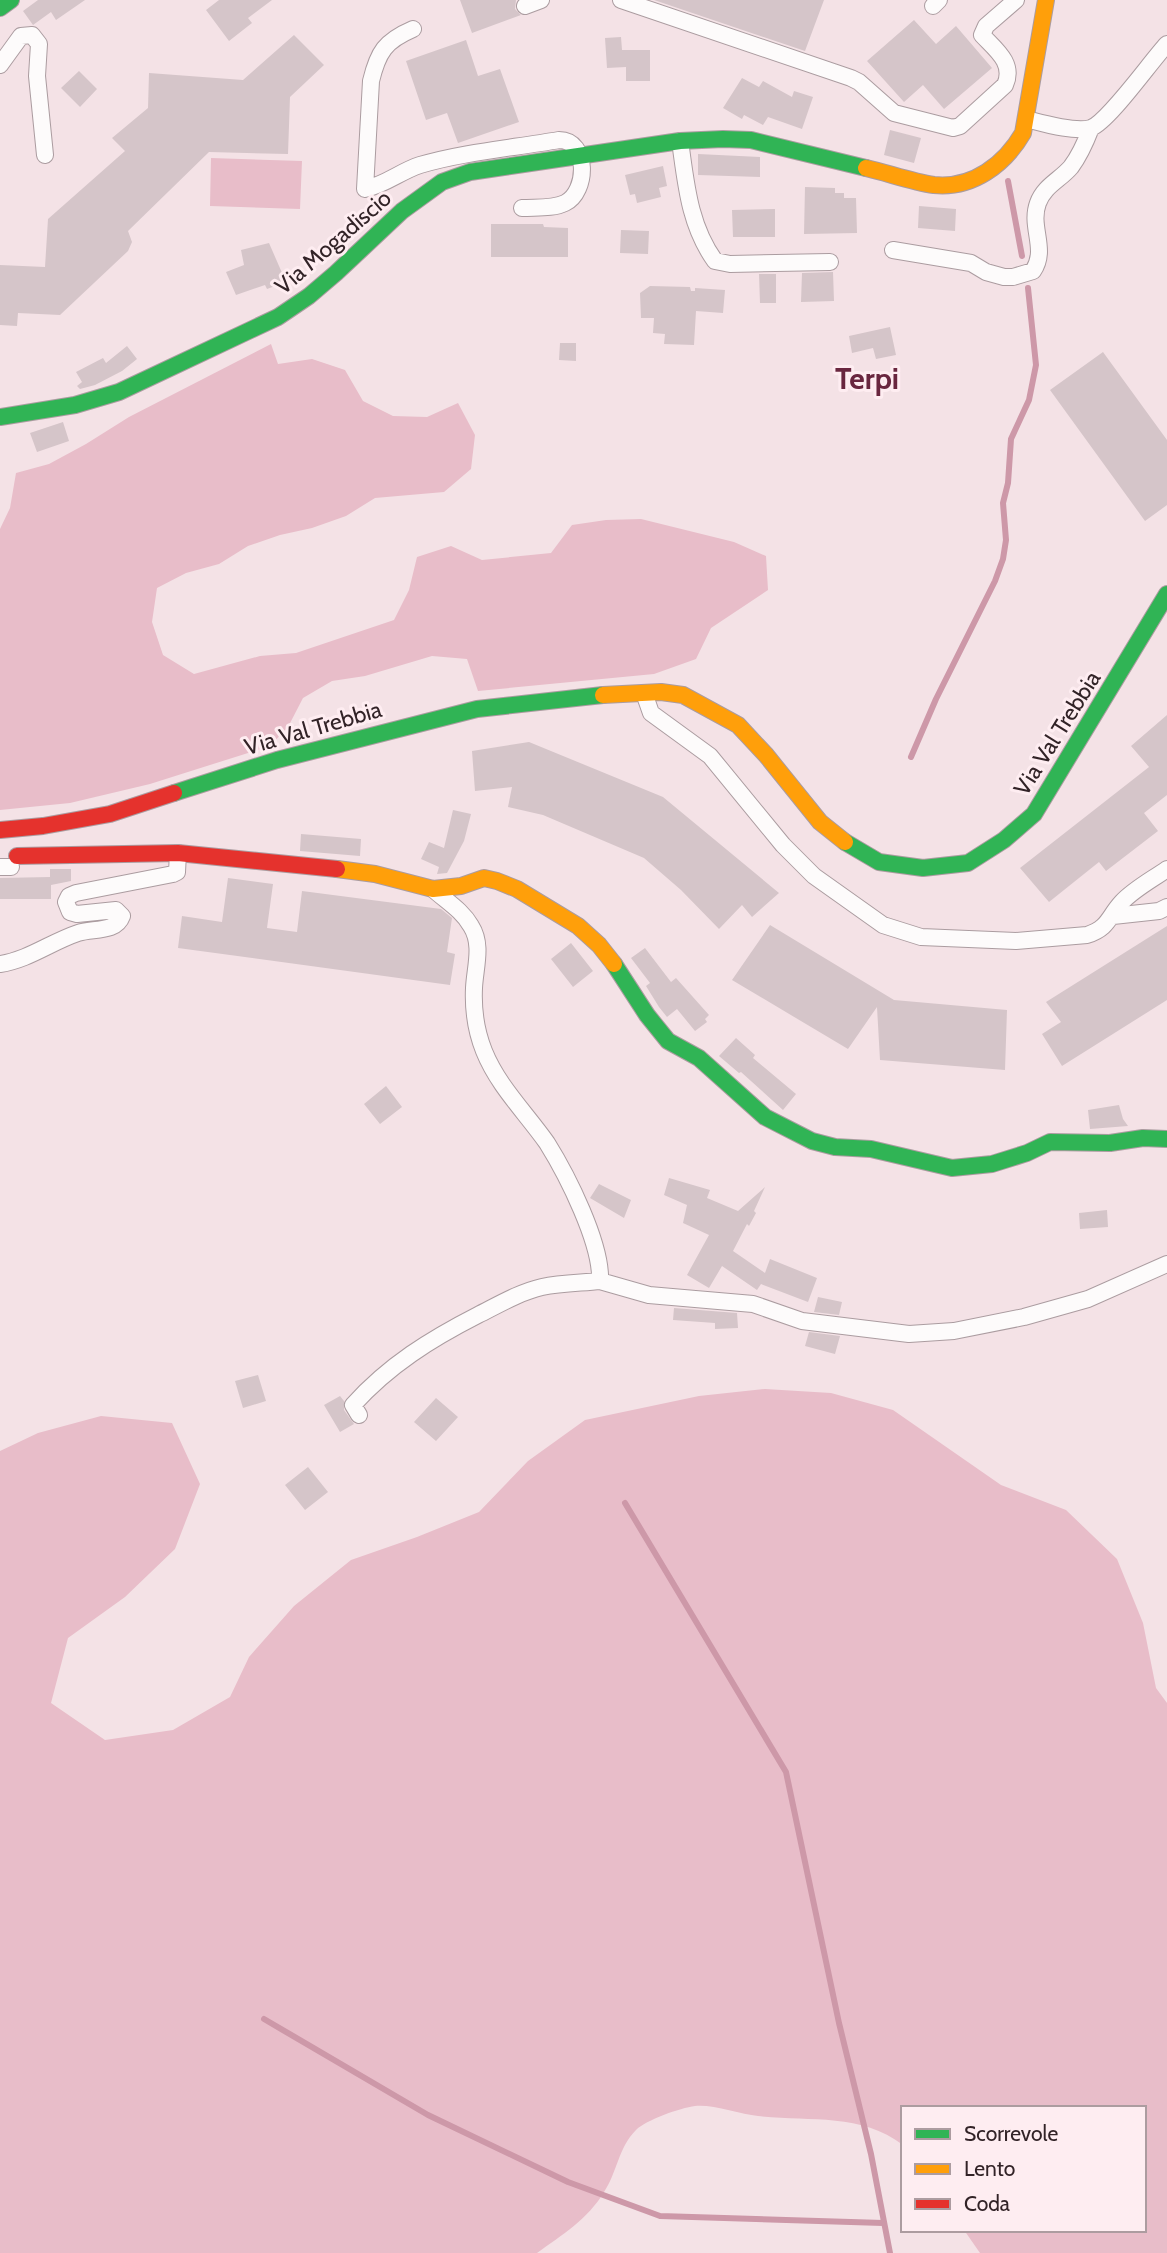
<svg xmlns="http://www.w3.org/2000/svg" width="1167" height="2253" font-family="Cabin,sans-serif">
<rect width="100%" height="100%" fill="#f4e2e6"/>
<path fill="#e8bdc9" d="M211,158L302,161L300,209L210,206Z
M271,344L278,364L312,359L345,370L363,401L393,416L427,417L458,403L475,435L471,469L444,492L375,498L346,516L312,528L280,535L248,546L219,564L186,573L157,588L152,622L163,655L194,674L260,656L296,653L394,620L409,590L417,557L451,546L482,560L551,553L572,525L606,520L641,519L734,542L766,556L768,590L711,628L696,659L654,674L478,691L467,659L432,656L365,676L332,681L303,698L288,727L270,746L150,784L70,803L0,810V529L10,508L16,473L49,464L86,444L129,417Z
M765,1389L831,1393L893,1410L1001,1485L1066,1510L1117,1559L1143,1623L1156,1688L1167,1703V2253H980L964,2230H1144V2108H903V2145C860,2112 809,2122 758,2116C740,2114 712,2104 695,2106C680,2108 646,2120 636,2130C618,2148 617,2173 604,2192C588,2219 562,2235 537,2253H0V1451L38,1433L101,1416L172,1423L200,1484L175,1549L125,1597L68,1638L51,1703L105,1740L173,1730L230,1697L249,1657L294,1606L351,1560L417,1537L479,1512L528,1461L585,1420L699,1396Z"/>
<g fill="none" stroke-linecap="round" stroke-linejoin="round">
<path stroke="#cd98a8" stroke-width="6" d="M1008,181L1022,256
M911,757L936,699L995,581L1003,559L1006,540L1003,503L1008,483L1011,439L1029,400L1036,365L1028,288
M625,1503L786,1772L839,2023L871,2154L890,2253
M264,2019L428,2115L568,2182L660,2216L883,2223"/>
</g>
<path fill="#d5c5c9" d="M38,0H85L56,20L51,12L33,25L23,11Z
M219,0H272L248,18L252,23L229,41L206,10Z
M460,0H516L515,9L521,15L472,33Z
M654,0H824L805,51Z
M914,20L936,44L956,26L992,68L944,109L923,85L904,102L867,61Z
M294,35L324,65L290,97L288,154L209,152L128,231L132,242L128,251L60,315L18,313L17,326L0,325V265L45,267L48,219L125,151L112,138L148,108L149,73L243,80Z
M621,37L622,50H650V81H626V67L607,68L605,38Z
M466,40L478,76L500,69L519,122L458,143L447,113L426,120L406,61Z
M79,71L97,89L80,107L61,88Z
M742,78L759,87L763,81L792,97L794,91L813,97L802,129L768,117L763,125L744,115L742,119L723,108Z
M890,130L921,138L914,163L884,155Z
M698,154L760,157V177L698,175Z
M663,166L667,186L659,188L661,197L637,203L635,194L630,195L625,175Z
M805,187L835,188V193H844V198H856L857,233L804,234Z
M919,206L956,209L955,231L918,228Z
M775,209V237H733L732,210Z
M491,224H543L544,227L568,228V257H491Z
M621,230L649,231L648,254L620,253Z
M269,243L286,282L267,289L265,285L236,295L226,272L244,265L241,250Z
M833,272L834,301L801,302L802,273Z
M759,274H776V303H760Z
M650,286L690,287L691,291H695V288L725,290L723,313L696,311L694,345L664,344L665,334L653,333L654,318H641L640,293Z
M890,327L896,355L876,359L873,348L852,353L849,336Z
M560,343H576V361L559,360Z
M127,346L137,359L122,371L95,385L80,389L77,386L82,382L76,372L103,358L106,363Z
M1103,352L1167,440V505L1145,521L1050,390Z
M63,422L69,441L37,452L30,433Z
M1167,715V795L1144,813L1158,831L1106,871L1099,862L1049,902L1020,868L1149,767L1131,746Z
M529,742L663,797L779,893L752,917L742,905L719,929L681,890L644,858L543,815L508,807L512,787L475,791L472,751Z
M453,810L471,814L464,841L447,873L437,874L439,867L421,859L429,842L444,848Z
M301,834L361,839L360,856L300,851Z
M50,869H71V881L51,885V899H0V878L50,877Z
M228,878L273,884L267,928L297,932L302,891L441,909L452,918L447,952L455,954L450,985L178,948L182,916L222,922Z
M770,925L894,1000L1007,1010L1005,1070L880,1060L877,1007L848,1049L732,980Z
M1167,926V1000L1062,1066L1042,1034L1061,1022L1046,1002Z
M571,943L593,971L573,987L551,959Z
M645,948L671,982L676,978L709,1015L705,1019L707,1022L695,1031L677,1009L667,1017L659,1007L646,986L650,983L631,958Z
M736,1038L755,1055L753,1058L796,1094L783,1110L741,1072L739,1073L719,1056Z
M386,1086L402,1107L380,1124L364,1104Z
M1119,1105L1123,1119L1128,1126L1090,1129L1088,1110Z
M669,1178L710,1190L707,1198L738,1211L765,1187L754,1211L756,1213L749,1226L747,1224L733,1251L765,1273L770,1259L817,1278L808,1302L761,1284L757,1290L722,1266L709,1288L687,1275L709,1235L683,1223L687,1205L664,1195Z
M599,1184L631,1200L624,1218L590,1198Z
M1107,1210L1108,1227L1080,1229L1079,1213Z
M818,1297L842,1302L839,1315L814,1312Z
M674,1308L737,1313L738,1328L715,1329V1323L673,1320Z
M809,1332L840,1336L835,1354L805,1346Z
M258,1375L266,1401L243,1408L235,1381Z
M340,1396L344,1401V1410L354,1424L340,1432L324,1405Z
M436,1398L458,1417L436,1441L414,1422Z
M308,1467L328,1492L305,1510L285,1485Z"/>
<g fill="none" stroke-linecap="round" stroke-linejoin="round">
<defs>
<path id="street" d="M621,0L851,78L859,82L894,113L953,128L960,126L1005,85C1015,63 995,49 982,35L986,26L1016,0
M525,6L541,0
M933,6L939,0
M413,29C385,41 378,52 371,81L365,189C385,185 401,171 420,165C464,152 513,148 559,140C589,140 588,192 565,203C553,209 535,207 522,208
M0,65L21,36L32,35L39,44L37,76L45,155
M1026,119C1042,123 1075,133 1091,128C1109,121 1151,61 1167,44
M680,141C686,183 689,225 715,261L730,264L830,262
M893,250L971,263L986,272L1004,277H1013L1033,271C1048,249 1029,227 1038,203C1044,186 1060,180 1071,167C1080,155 1086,141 1091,128
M644,693L651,713L710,756L783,845L814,876L883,925L921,937L1016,941L1087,935C1109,928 1108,917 1122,902C1134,889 1153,879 1167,869
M0,867H11
M433,889C446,901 462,910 471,926C483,945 475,967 474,988C473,1009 476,1031 484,1051C498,1086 526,1113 547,1143C567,1175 602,1244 600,1281L649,1295L753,1304L802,1321L909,1334L954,1331L1024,1317L1088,1299L1167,1264
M1113,916L1159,911L1167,907
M0,964C28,960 51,942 78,933C92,928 116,933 122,916L116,910L77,914L70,912L66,902L69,896L76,893L173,874L177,872L178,853
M359,1415L353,1405C389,1365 431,1339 478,1315C498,1305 520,1292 542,1287C561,1283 581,1283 600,1281"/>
<path id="fast" d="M0,8L11,0
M0,417L75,405L119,392L278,317L309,296L336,273L402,211L442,182L470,172L680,141L723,139L751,140L866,168
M174,793L277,760L477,709L603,695
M845,842L879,862L923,868L968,863L1004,840L1034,814L1167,594
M614,964L647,1015L668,1041L699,1058L765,1117L812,1141L835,1147L871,1149L952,1168L992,1164L1027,1153L1050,1142L1110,1143L1143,1138L1167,1139"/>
<path id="slow" d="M866,168C888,173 912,182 934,185C973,189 1005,164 1023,133L1046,0
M603,695L661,692L683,695L738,725L766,755L820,822L845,842
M337,869L375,874L433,889L461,886L484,878L497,881L517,889L578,926L599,945L614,964"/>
<path id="jam" d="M0,830L43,826L110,814L174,793
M17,856L178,853L337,869"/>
</defs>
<use href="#street" stroke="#ab9ca0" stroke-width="18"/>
<use href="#fast" stroke="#ab9ca0" stroke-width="18"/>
<use href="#slow" stroke="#ab9ca0" stroke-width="18"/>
<use href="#jam" stroke="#ab9ca0" stroke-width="18"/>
<use href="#street" stroke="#fdfbfb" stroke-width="16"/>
<use href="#fast" stroke="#30b455" stroke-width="16"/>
<use href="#slow" stroke="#ff9f0a" stroke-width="16"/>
<use href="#jam" stroke="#e5322d" stroke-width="16"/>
</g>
<g text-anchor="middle" stroke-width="6" stroke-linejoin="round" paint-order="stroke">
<g font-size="23" fill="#322327" stroke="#feedf1">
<text transform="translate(333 242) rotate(-41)" y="8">Via Mogadiscio</text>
<text transform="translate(313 728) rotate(-16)" y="8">Via Val Trebbia</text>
<text transform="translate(1057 733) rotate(-58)" y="8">Via Val Trebbia</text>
</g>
<g font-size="30" font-weight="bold" fill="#69263f" stroke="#feedf1">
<text x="867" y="389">Terpi</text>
</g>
</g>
<rect x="901" y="2106" width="245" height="126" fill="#feedf1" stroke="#ac9ca0" stroke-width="2"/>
<rect x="915" y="2129" width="35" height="10" fill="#30b455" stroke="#ac9ca0" stroke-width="2"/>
<text x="964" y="2141" font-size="21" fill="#322327">Scorrevole</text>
<rect x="915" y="2164" width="35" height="10" fill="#ff9f0a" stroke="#ac9ca0" stroke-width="2"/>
<text x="964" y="2176" font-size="21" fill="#322327">Lento</text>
<rect x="915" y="2199" width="35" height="10" fill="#e5322d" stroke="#ac9ca0" stroke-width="2"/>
<text x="964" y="2211" font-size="21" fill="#322327">Coda</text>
</svg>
